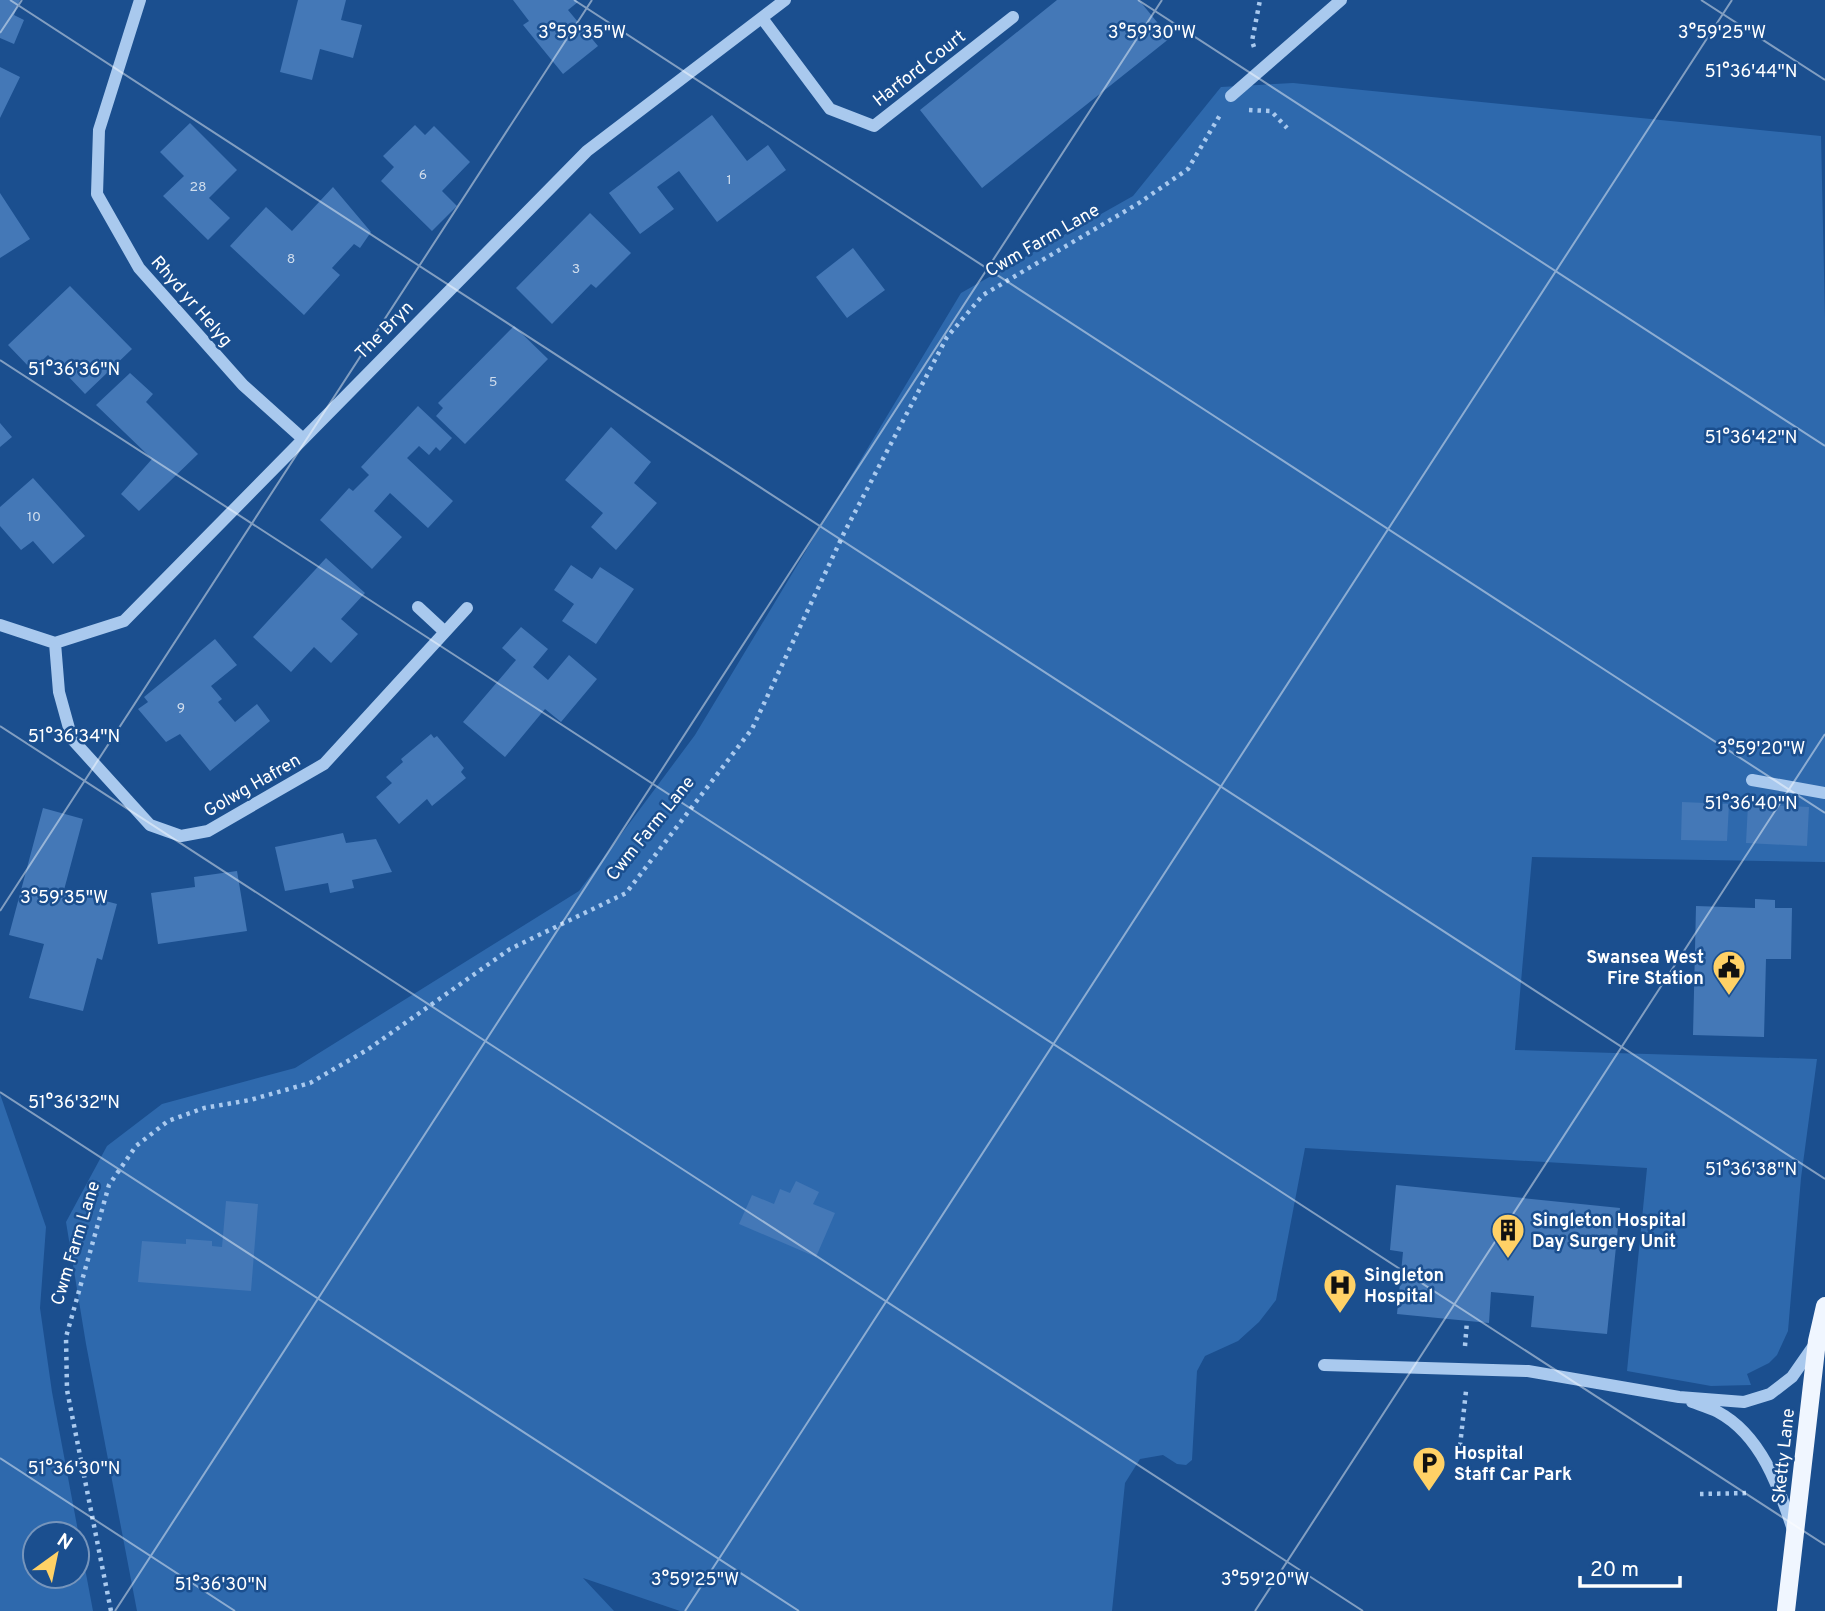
<svg xmlns="http://www.w3.org/2000/svg" width="1825" height="1611" font-family="Overpass,sans-serif">
<rect width="100%" height="100%" fill="#1b4f8f"/>
<path fill="#2e69ad" fill-rule="evenodd" d="M1293,83L1821,136L1825,318V862L1532,857L1515,1050L1817,1059L1801,1178L1788,1331L1777,1355L1769,1363L1747,1374L1751,1385L1711,1386L1627,1371L1647,1168L1305,1148L1276,1300L1259,1322L1238,1341L1205,1356L1197,1371L1192,1460L1186,1465L1177,1464L1163,1455L1140,1459L1125,1483L1112,1611H680L583,1578L614,1611H137L86,1344L66,1222L107,1146L162,1104L295,1068L579,891L695,735L961,293L1133,196L1221,87Z
M0,1094L46,1227L40,1308L52,1392L93,1611H0ZM35,1534H77V1576H35Z"/>
<path fill="#4478b7" d="M0,0H20L14,15L24,20L14,44L0,38Z
M298,0H346L341,20L362,25L353,58L320,49L312,80L280,72Z
M513,0H576L578,2L568,10L598,46L563,74L523,25L529,21Z
M1057,0H1139L1170,38L982,188L920,110Z
M0,67L20,77L0,118Z
M712,115L747,161L768,145L786,170L717,222L679,171L657,187L674,209L640,234L609,193Z
M190,123L237,170L209,198L230,218L208,240L163,196L184,176L160,152Z
M415,125L425,135L434,126L470,162L442,191L457,206L432,231L381,181L394,167L383,156Z
M333,187L371,232L360,248L354,244L332,268L340,275L304,315L230,246L266,207L292,231Z
M0,193L30,239L0,258Z
M590,213L631,253L596,288L591,284L552,324L516,288Z
M853,248L885,290L847,318L816,277Z
M70,286L132,349L85,394L48,355L32,370L8,345Z
M514,326L548,359L465,444L436,416L443,408L438,403Z
M130,373L153,394L146,402L198,454L139,511L121,494L152,459L96,405Z
M418,406L452,438L440,451L436,447L429,455L419,446L407,458L453,501L428,528L390,493L374,511L402,537L372,569L320,520L349,488L353,491L369,475L361,467Z
M0,423L12,437L0,447Z
M611,427L651,462L634,483L657,503L616,550L591,527L603,513L565,480Z
M33,478L85,536L53,564L33,541L21,550L0,526V507Z
M326,558L365,593L341,619L358,634L331,663L314,647L291,672L253,637Z
M571,565L592,579L600,567L634,589L596,644L562,621L574,604L554,590Z
M521,627L548,649L533,667L548,680L569,655L597,679L561,722L545,709L505,757L463,722L516,660L502,648Z
M215,639L237,665L211,686L222,699L218,702L235,722L257,704L270,721L210,771L180,734L166,742L138,709L148,702L144,697Z
M431,734L434,738L437,736L464,768L461,772L466,778L432,806L427,799L399,824L376,797L392,783L386,777L403,762L401,759Z
M1682,802L1729,804L1727,841L1681,840Z
M1748,804L1809,807L1807,846L1746,843Z
M43,808L83,819L64,890L117,904L102,960L97,958L83,1011L29,998L44,944L9,935Z
M343,833L346,843L376,839L392,872L352,880L354,888L330,893L328,883L285,891L275,847Z
M237,871L247,931L158,944L151,893L195,887L194,877Z
M1755,899L1775,900V908H1792L1791,959H1766L1764,1037L1693,1035L1696,906L1755,908Z
M796,1181L819,1192L813,1204L835,1213L816,1257L739,1224L752,1195L774,1204L780,1189L790,1193Z
M1396,1185L1620,1208L1607,1334L1531,1327L1534,1296L1491,1292L1489,1323L1397,1314L1403,1252L1390,1250Z
M226,1201L258,1204L251,1291L138,1282L142,1241L186,1244V1239L212,1241V1246L222,1247Z"/>
<g fill="none" stroke-linecap="round" stroke-linejoin="round">
<path stroke="#a9c9ee" stroke-width="4.5" stroke-dasharray="3.5 5" stroke-linecap="butt" d="M1254,47L1252,41L1260,0
M1249,110L1271,111L1287,128
M1465,1346L1467,1321
M1460,1446L1466,1391
M1700,1494L1750,1493
M111,1611L67,1390L66,1337L109,1185L136,1146L168,1121L204,1108L250,1100L310,1083L367,1050L510,949L626,893L752,729L844,533L947,337L983,295L1139,203L1188,169L1220,115"/>
<path stroke="#a9c9ee" stroke-width="12" d="M140,0L99,130L97,194L139,268L243,385L302,438
M762,18L830,109L874,126L1013,17
M1231,96L1341,0
M418,607L445,632
M0,625L55,643L124,621L587,151L785,0
M55,643L59,692L72,739L150,825L181,836L208,831L324,764L467,608
M1752,780L1825,793
M1324,1365L1528,1371L1679,1397L1744,1402L1770,1394L1792,1377L1815,1344
M1692,1402C1700,1405 1710,1408 1718,1412C1761,1435 1779,1487 1793,1530"/>
<path stroke="#f0f6ff" stroke-width="18" d="M1786,1611L1817,1341L1825,1306"/>
</g>
<path fill="none" stroke="#fff" stroke-width="2" stroke-opacity="0.45" d="M10,0L1825,1179M574,0L1825,813M1138,0L1825,446M1701,0L1825,80M0,33L22,0M0,360L1825,1545M0,726L1363,1611M0,911L592,0M0,1092L799,1611M0,1458L235,1611M115,1611L1162,0M685,1611L1732,0M1255,1611L1825,734"/>
<defs>
<symbol id="civic-pin" viewBox="-11 -11 22 30"><path d="M0 17L-7.5 6A9.5 9.5 0 1 1 7.5 6Z" fill="#ffd166" stroke="#1b4f8f"/><path d="M-.6-6.5H3V-4.5H.6V-3L4-1V1h2V6H-6V1h2V-1L-.6-3ZM-1.2 2.5V6h2.4V2.5Z" fill="#111"/></symbol>
<symbol id="building-pin" viewBox="-11 -11 22 30"><path d="M0 17L-7.5 6A9.5 9.5 0 1 1 7.5 6Z" fill="#ffd166" stroke="#1b4f8f"/><path d="M-4-6H4V6H1V3H-1V6H-4ZM-2.5-4.3h1.7v1.8h-1.7ZM.8-4.3h1.7v1.8H.8ZM-2.5-1h1.7V.8h-1.7ZM.8-1h1.7V.8H.8Z" fill="#111"/></symbol>
<symbol id="hospital-pin" viewBox="-11 -11 22 30"><path d="M0 17L-7.5 6A9.5 9.5 0 1 1 7.5 6Z" fill="#ffd166" stroke="#1b4f8f"/><path d="M-5-5h3v3.5h4V-5h3V5h-3V1.5h-4V5h-3Z" fill="#111"/></symbol>
<symbol id="parking-pin" viewBox="-11 -11 22 30"><path d="M0 17L-7.5 6A9.5 9.5 0 1 1 7.5 6Z" fill="#ffd166" stroke="#1b4f8f"/><path d="M-3.5-5.5H1a3.5 3.5 0 0 1 0 7H-1V5.5H-3.5ZM-1-3.4V-.6H.8a1.4 1.4 0 0 0 0-2.8Z" fill="#111"/></symbol>
</defs>
<g fill-rule="evenodd">
<use href="#civic-pin" x="1710" y="948" width="38" height="52"/>
<use href="#building-pin" x="1489" y="1211" width="38" height="52"/>
<use href="#hospital-pin" x="1321" y="1266" width="38" height="52"/>
<use href="#parking-pin" x="1410" y="1444" width="38" height="52"/>
</g>
<g text-anchor="middle" stroke-width="5" stroke-linejoin="round" paint-order="stroke">
<g font-size="14" fill="#d0dded">
<text x="423" y="179">6</text>
<text x="729" y="184">1</text>
<text x="198" y="191">28</text>
<text x="291" y="263">8</text>
<text x="576" y="273">3</text>
<text x="493" y="386">5</text>
<text x="34" y="521">10</text>
<text x="181" y="712">9</text>
</g>
<g font-size="18" fill="#fff" stroke="#1b4f8f">
<text transform="translate(919 68) rotate(-38)" y="6">Harford Court</text>
<text transform="translate(1042 240) rotate(-30)" y="6">Cwm Farm Lane</text>
<text transform="translate(192 301) rotate(49)" y="6">Rhyd yr Helyg</text>
<text transform="translate(384 330) rotate(-45)" y="6">The Bryn</text>
<text transform="translate(252 785) rotate(-30)" y="6">Golwg Hafren</text>
<text transform="translate(650 828) rotate(-51)" y="6">Cwm Farm Lane</text>
<text transform="translate(75 1243) rotate(-73)" y="6">Cwm Farm Lane</text>
<text transform="translate(1783 1456) rotate(-84)" y="6">Sketty Lane</text>
</g>
<g font-size="18" font-weight="bold" fill="#fff" stroke="#1b4f8f" text-anchor="start">
<text x="1704" y="963" text-anchor="end">Swansea West<tspan x="1704" dy="21">Fire Station</tspan></text>
<text x="1532" y="1226">Singleton Hospital<tspan x="1532" dy="21">Day Surgery Unit</tspan></text>
<text x="1364" y="1281">Singleton<tspan x="1364" dy="21">Hospital</tspan></text>
<text x="1454" y="1459">Hospital<tspan x="1454" dy="21">Staff Car Park</tspan></text>
</g>
</g>
<g font-size="18" text-anchor="middle" fill="#fff" stroke="#1b4f8f" stroke-width="5" stroke-linejoin="round" paint-order="stroke">
<text x="1152" y="38">3°59'30"W</text>
<text x="582" y="38">3°59'35"W</text>
<text x="1722" y="38">3°59'25"W</text>
<text x="1751" y="77">51°36'44"N</text>
<text x="74" y="375">51°36'36"N</text>
<text x="1751" y="443">51°36'42"N</text>
<text x="74" y="742">51°36'34"N</text>
<text x="1761" y="754">3°59'20"W</text>
<text x="1751" y="809">51°36'40"N</text>
<text x="64" y="903">3°59'35"W</text>
<text x="74" y="1108">51°36'32"N</text>
<text x="1751" y="1175">51°36'38"N</text>
<text x="74" y="1474">51°36'30"N</text>
<text x="695" y="1585">3°59'25"W</text>
<text x="1265" y="1585">3°59'20"W</text>
<text x="221" y="1590">51°36'30"N</text>
</g>
<g transform="translate(56 1555) rotate(33)"><circle r="33" fill="#1b4f8f" stroke="#7695bc" stroke-width="2"/>
<path d="M0-5L12 26L0 18L-12 26Z" fill="#ffd166"/>
<text y="-10" font-size="19" font-weight="bold" text-anchor="middle" fill="#ffffff">N</text>
</g>
<path d="M1580 1576v10h100v-10" fill="none" stroke="#ffffff" stroke-width="3.5"/>
<text x="1590" y="1576" font-size="21" fill="#ffffff" stroke="#1b4f8f" stroke-width="5" paint-order="stroke">20 m</text>
</svg>
